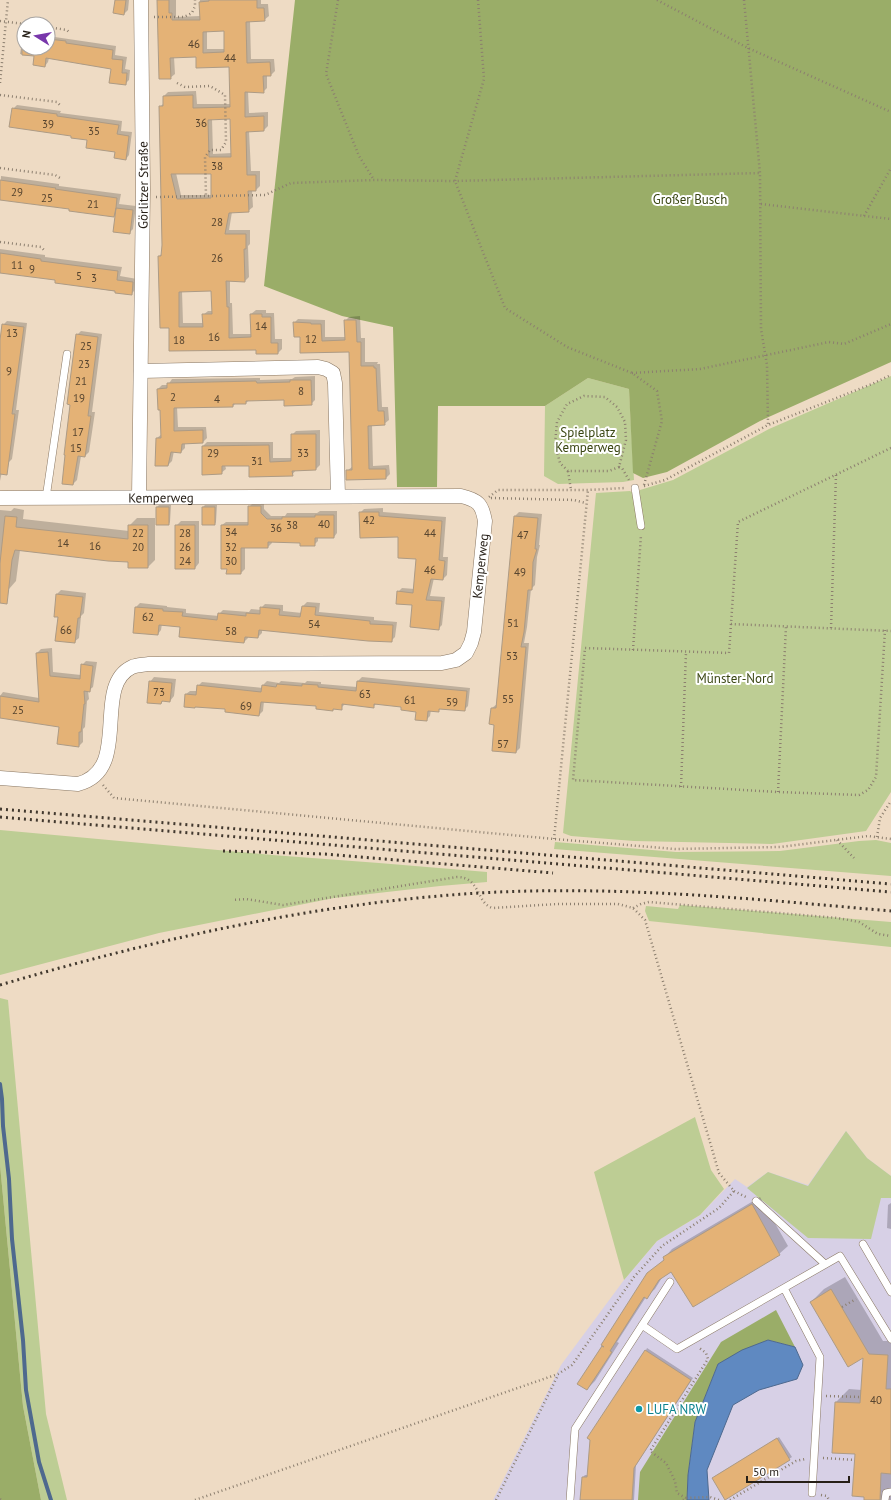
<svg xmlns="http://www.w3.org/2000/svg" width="891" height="1500" font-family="'PT Sans',sans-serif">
<rect width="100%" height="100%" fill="#eedbc4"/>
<path fill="#d7d0e6" d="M846,1131L867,1158L891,1176V1500H493L561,1365L624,1280L657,1241L700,1215L735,1179L747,1187L768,1172L808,1185Z"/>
<path fill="#bdcd94" d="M891,376V792L866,831L772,844L634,841L571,836L563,833L596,493L630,491L634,494L638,528L643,525L639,493L640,490L673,480L769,429Z
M588,378L629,389L634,480L623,482L558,484L544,476L545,406Z
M0,830L272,855L379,863L487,872V882L440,886L334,898L159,933L0,975Z
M876,840L891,843V876L554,849L555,842L676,852L780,851L859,841Z
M680,905L891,922V947L649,921L645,911L646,906L678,909Z
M0,998L8,1000L46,1414L67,1500H41L23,1406L0,1165Z
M695,1117L711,1170L724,1189L700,1215L657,1241L624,1280L594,1172Z
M846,1131L867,1158L891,1176V1198H881L871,1239L808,1238L747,1188L768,1172L808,1186Z"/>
<path fill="#9aad68" d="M295,0H891V362L760,421L667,472L643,478L633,473L629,389L588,378L545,406H438L437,487H397L393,327L342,316L264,286Z
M0,1165L23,1406L41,1500H0Z
M776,1310L795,1347L768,1340L718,1364L695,1422L688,1475L687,1500H638L640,1472L721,1342Z"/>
<path fill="#5f89c1" stroke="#4e698e" d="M768,1340L795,1347L803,1365L797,1379L759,1390L733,1405L707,1470L709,1500H687L688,1475L695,1422L718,1364L742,1350Z"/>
<path fill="#0003" fill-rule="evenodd" d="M116,0H129L128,10L124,14Z
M158,0H176V17L200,16V0H261V4H268L269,16L264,20L250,21L251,59H274L275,71L271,75H267V88L263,92L248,91L249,113L268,112V126L264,130L249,131L251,171H260V186L256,190H252L253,207L248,211L232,212L229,230H250V244L248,246L249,277L245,281L230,280V303H232L233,334H252L251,314L256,310H266V313H274L275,339H282V349L278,353L257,349L170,327L159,256L163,253L160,107L164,103V96L168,92L196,91L197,104H231L230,66L197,56L174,57L175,74L170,78ZM225,30V49H207V31ZM212,118H231L232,153L213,154ZM212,172V195H181L176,173ZM212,290V311H208L203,315L204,323H183L182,291Z
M24,34V48H48V36L116,46L115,55L127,57L125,69L130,70L129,80L125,84L112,68L81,64V62L49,58L48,62L45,66L35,56L20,54L23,36Z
M17,105L61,111L60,113L122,121L121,131L132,132L129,155L126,159L116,151L88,139L72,135L13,109Z
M1,176L59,184V186L121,194L119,204L136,206L133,229L129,233L116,214L114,216L70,208L0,199Z
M0,249L45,255V257L122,267L120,276L137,279L135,290L131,294L56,282V279L0,272Z
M360,316L361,338H365V362H378L377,364H380L382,407H388L389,420L384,424L372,425L373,466L389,465L390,474L386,478L347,471L353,466L350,351L301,336L294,323L298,319L325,320V337H345V321L349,317Z
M7,321L27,323L16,410H19L12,459L8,463L4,462L0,481V347L3,325Z
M81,331L102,334L92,412H95L89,452L85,456H81L77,480L73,484L71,404L77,335Z
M315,376V400L311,404L285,399L249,400L246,403H236L233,406L177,407L178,427H206L207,438L203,442L185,443V448L181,452L174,451L172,461L168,465L157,438L162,434L161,409L158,389L162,385H168L172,379L260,378V380L292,379L295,377Z
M320,430V465L316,469L296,470L292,475L250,465H225L226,469L221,473L203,446L207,442H273V458H292V435L296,431Z
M253,503H264V509L271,516H285L287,513H317L320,511H337V533L334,537H318V541L314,545L301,542L272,541V543L268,547H245V569L241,573L228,568L222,525L226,522H249V507Z
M159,505H171L170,522L169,524L157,507Z
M205,505H217L216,522L215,524L203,507Z
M14,508L24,510L23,519L129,531V526L137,518H155V560L147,568L129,561L20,550L16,581L9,589L0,587V510L11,511Z
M383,508V512L446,517L443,557H448L447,575L443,579L434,578L430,596L445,597L442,625L438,629L398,592L402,588L415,589L417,558L399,536L360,513L364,509Z
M519,512L542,514L539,545H540L537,557L535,585L531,589L527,627L524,643H529L520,748L516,752L495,724L492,708L497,704L515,516Z
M181,521H199V563L195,568L176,526Z
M61,590L86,593L84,613L81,616L79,638L74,642L59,616L57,594Z
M307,602L320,603L319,612L374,617V620L397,622L395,637L391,641L262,630V633L258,637L248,636V638L244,642L181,626L162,624L161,630L158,634L136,607L140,603L167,606V607L186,609V613L219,616V614L223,610L249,612L251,609L261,610V608L265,604L283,605V611L302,613L303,606Z
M52,648L53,672L81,675L82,665L86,661L97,662L93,687L88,691L89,699L87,701L85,727L83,729V742L79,746L60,726L0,717V696L3,692L39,698L37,653L41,649Z
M154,677L176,679L174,696L170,701L164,700L161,703L150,682Z
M362,677L470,688L468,706L464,710L441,708L438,711L431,710L430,716L426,720L417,711L402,706L377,703L373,707L345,704L341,708H335L333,710L317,705L264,701L263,711L259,715L226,708L186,694L190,691H198V686L202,682L263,688V685L267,681L279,683L281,681L305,683L307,681L321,682V684L357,687L358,681Z
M760,1197L788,1246L779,1254L671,1270L663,1276L655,1289L646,1297L617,1342L619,1343L595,1381L587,1389L579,1384L648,1274L665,1259L664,1258L672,1249Z
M891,1203V1229L887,1228L888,1205Z
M845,1277L883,1341H891V1500H864L871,1496L836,1402L849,1389L862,1390L864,1356L811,1302L824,1289Z
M647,1348L693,1378L636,1465L634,1500H581L583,1477L585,1475H589Z
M779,1437L792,1457L726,1498L715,1476Z"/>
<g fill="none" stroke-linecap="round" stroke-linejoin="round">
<path stroke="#4e698e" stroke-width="4" d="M0,1084L2,1099L3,1126L9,1179L12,1239L23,1340L26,1390L39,1462L51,1500"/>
</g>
<path fill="#e4b276" stroke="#ad9b85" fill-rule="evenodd" d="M115,0H126L124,15L113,13Z
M157,0H169V13H172V20H200L199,2L209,1V0H257V8H264L265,21L246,22L247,63L270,62L271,76H263L264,93L245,92V117L264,116V131L246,132L247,175H256V191H248L249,212L229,213L225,234H246V249H244L245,282L226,281L227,307H229V338L251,337L250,314H262V317H271V343H278V354H256V350L169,351V328H160L158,256H161L162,245L159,106H163V96L193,95V108L230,107L229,67L196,68V57L170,58L171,79H159ZM224,31V52L203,53V32ZM230,119L231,157H209L208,120ZM171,174H211V198L177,199ZM211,291L212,314H202L203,327H179V292Z
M48,39L66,41V43L113,50L112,59L123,60L122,73H127L126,85L109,83L111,69L46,58L45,67L33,65L34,56L22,55V48H48Z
M12,108L57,114V116L119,125L117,134L129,136L126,160L114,158L115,152L86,148L87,140L71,138V136L9,127Z
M0,180L56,188L55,189L117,198L116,208L133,210L130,234L113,232L116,208L114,217L69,211V209L0,200Z
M0,253L41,259V261L118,271L117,280L133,282L132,295L115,293V291L55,283V280L0,273Z
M344,320H356L357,342H361V366H374V368H376L378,411H384L385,425L368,426L369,469H386V479L346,480V470H352L349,352L300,353V337H294L293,322L311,323V324H321L322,341L345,340Z
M2,324L24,327L12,414H15L7,475L0,474V340Z
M76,334L98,337L88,416H91L85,457L78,456L73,485L62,484L65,455H64L70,405L67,404Z
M290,380H311L312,405L284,406V400L246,401V404H233V407L174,408V431L203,430V443L182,444L181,453L171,452L168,466H155L156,438H161L160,410H158L157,389L167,388V383L256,381L257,383L290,382Z
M291,434H316V470L292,471L293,476L249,477V466H222V474L202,475V446L269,445L270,462L291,461Z
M248,506H261V513L267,519H282V517H315V515H334V538H315V546H300V543L268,542V548H241V574H226L227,569H221V525H248Z
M156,507H169V525H156Z
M202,507H215V525H202Z
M359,512H379V516L442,521L439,560L445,561L443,580L431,579L426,600L442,601L439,630L410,627L412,605L396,604L397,591L413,593L416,559L398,558V537L360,538Z
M5,516L17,517L16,527L128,539V525H148V568H128V562L108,561L15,550L12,560L7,604L0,603V563Z
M514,516L538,518L535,549H537L533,562L532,590H528L524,632L521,647H526L516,753L492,751L494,725L489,724L491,708H496Z
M175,525H195V569H175Z
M56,594L83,597L80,618H78L75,643L55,641L58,617H54Z
M302,606L316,607L315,615L370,621V624L393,625L392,642L368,641L259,630L258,638L245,637L244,643L179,637L180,627L159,625L158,635L133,633L135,607L163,609V611L183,612L182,616L217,620L218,613L246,616V613L260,614V607L280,609L279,615L300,617Z
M48,652L50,676L80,679L81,664L93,666L90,692L84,691L85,704H84L81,732H79V747L57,744L59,727L0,718V696L39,702L36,653Z
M149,681L172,683L170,702L162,701L161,704L147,703Z
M357,681L467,691L465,711L439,709V712L428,711L427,721L415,720L416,712L401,710V707L374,704V708L342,704V710L333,709V711L316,709V706L261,702L259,716L225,712V709L195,707V708L184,707L185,694L196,695L197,685L261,692L262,685L276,687L277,684L302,686V684L318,685V687L356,691Z
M752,1204L780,1255L693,1307L671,1272L659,1280L647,1299L644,1297L610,1351L612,1352L587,1390L577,1384L602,1346L604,1347L601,1345L647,1273L664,1260L663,1257Z
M831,1289L869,1354L888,1355L886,1389H891V1474L881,1473L880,1500H864V1497L852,1496L855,1454L832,1453L835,1402L860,1403L863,1358L848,1367L810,1302Z
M645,1350L691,1380L634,1468L632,1500H580L582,1477H587L590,1440L587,1438Z
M777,1438L790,1460L725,1500L712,1478Z"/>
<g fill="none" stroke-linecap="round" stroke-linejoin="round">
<defs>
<path id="lane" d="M635,488L641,526
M46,498L67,354
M756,1201L825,1264
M863,1244L891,1292
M784,1288L820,1357L812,1493
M642,1325L677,1349L840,1256L891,1339
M570,1500L575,1429L670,1282
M885,1500L886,1493L891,1492"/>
<g id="street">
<path d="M141,371L318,367L326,369L333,373L335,383L338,496"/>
<path id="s1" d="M139,497L143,189L141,0"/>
<path id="s2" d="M0,498L461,496C478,500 482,504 485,521L474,632L471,643L466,653L456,660L442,663L148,664C143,665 137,665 132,667C91,686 133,770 78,784L0,778"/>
</g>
</defs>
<use href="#lane" stroke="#887662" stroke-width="8"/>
<use href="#street" stroke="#887662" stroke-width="15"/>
<path stroke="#8c7f6f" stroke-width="2.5" stroke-dasharray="1 3" stroke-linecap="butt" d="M338,0L326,74L359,156L374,180
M478,0L484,79L455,181L760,173
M657,0L748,48L891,112
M744,0L760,173L761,329L767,365L768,425
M154,17H184L192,13L195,6V0
M0,21L25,24
M48,27L67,30L69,32
M0,83L8,0
M177,83L185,87L210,86L225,95L226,142L221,150H210L205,157L206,196
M0,95L57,102L60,105
M0,168L55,175L60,178
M156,197L265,195L291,183L374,180L455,181L505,308L567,347L632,373L657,391L662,421L644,485
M761,204L891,219
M864,216L891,168
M0,242L41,247L44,250
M632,373L700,369L829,342L844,344L891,324
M891,448L738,522L731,624L891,631
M619,467L622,468L629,480
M568,471L560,463L555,444L557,422L567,404L584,396L605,397L617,407L625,422L626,440L619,467L609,471H568L571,490
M644,486L665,480L768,425L872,384L891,375
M489,497L498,490H588L625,488
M491,498L574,500L586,503
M731,624L729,653L585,648L573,780L778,792L859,795L868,790L876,777L885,630
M831,628L836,475
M633,650L641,535
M103,785L114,798L554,839L675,849L780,847L868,836L891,839
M681,787L686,652
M778,792L786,626
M877,837L880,818L891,801
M554,839L588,490
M837,840L854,858
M633,908L641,904L649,902L838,918L859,922L878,934L891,936
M734,1191L748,1198
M842,1307L856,1299
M826,1396L860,1397
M823,1458L854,1460
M821,1495L827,1496L829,1500
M686,1498L677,1493L675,1481L666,1463L650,1451L708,1359L706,1353L698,1347
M0,1499L1,1500
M195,1500L558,1374L572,1365L634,1277L662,1246L719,1208L734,1191L719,1173L645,920L633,908L618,904H557L493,908C476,904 481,877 457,877L283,905L246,899L233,900
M496,1500L558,1375
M683,1500L686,1498L710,1497L719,1500
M730,1500L796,1461L805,1459"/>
<use href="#lane" stroke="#fff" stroke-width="7"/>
<use href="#street" stroke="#fff" stroke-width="14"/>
<path stroke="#41382e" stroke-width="3" stroke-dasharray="2 4" stroke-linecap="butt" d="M0,809L891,884
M0,817L891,892
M223,851L325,854L553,873
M0,985C156,939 316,903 479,893C617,885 755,899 891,911"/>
</g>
<circle fill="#0f9aa8" stroke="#fff" stroke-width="1.5" cx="639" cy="1409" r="4"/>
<g text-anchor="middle" stroke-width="4" stroke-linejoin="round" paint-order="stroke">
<g font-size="11" fill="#56442f">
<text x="194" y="48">46</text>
<text x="230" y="62">44</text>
<text x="201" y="127">36</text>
<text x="48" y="128">39</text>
<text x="94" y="135">35</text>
<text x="217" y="170">38</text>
<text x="17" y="196">29</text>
<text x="47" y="202">25</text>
<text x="93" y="208">21</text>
<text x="217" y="226">28</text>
<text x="217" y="262">26</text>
<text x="17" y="269">11</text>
<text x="32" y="273">9</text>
<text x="79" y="280">5</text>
<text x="94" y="282">3</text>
<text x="261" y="330">14</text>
<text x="12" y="337">13</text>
<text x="214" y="341">16</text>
<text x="311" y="343">12</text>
<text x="179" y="344">18</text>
<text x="86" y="350">25</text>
<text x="84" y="368">23</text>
<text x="9" y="375">9</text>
<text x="81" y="385">21</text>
<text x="301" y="395">8</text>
<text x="173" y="401">2</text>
<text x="79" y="402">19</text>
<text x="217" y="403">4</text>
<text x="78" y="436">17</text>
<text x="76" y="452">15</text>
<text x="213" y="457">29</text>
<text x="303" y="457">33</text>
<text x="257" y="465">31</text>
<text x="369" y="524">42</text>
<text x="324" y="528">40</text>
<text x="292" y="529">38</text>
<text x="276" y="532">36</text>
<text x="231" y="536">34</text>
<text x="138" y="537">22</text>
<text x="185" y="537">28</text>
<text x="430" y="537">44</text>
<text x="523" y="539">47</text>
<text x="63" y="547">14</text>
<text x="95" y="550">16</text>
<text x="138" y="551">20</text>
<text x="185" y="551">26</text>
<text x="231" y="551">32</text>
<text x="185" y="565">24</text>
<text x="231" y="565">30</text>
<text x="430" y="574">46</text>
<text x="520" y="576">49</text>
<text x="148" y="621">62</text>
<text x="513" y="627">51</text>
<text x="314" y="628">54</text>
<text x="66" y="634">66</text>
<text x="231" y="635">58</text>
<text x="512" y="660">53</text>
<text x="159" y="696">73</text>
<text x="365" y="698">63</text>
<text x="508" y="703">55</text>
<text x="410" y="704">61</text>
<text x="452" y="706">59</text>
<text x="246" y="710">69</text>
<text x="18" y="714">25</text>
<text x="503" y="748">57</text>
<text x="876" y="1404">40</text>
</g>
<g font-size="13" fill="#261f17" stroke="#fff">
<text dy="5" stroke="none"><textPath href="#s1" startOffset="312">Görlitzer Straße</textPath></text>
<text dy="5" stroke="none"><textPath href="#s2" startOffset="161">Kemperweg</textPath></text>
<text transform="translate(480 566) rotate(-84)" y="5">Kemperweg</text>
</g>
<g font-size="13" fill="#3b4713" stroke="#fff">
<text x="690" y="204">Großer Busch</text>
<text x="588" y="437">Spielplatz<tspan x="588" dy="15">Kemperweg</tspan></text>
<text x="735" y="683">Münster-Nord</text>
</g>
<g font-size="13" fill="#0d838f" stroke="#fff" text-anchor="start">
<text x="647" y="1414">LUFA NRW</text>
</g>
</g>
<g transform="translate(36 36) rotate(281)"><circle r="19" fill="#ffffff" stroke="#a8a5a2"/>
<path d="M0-3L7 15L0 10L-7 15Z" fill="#7837ab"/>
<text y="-6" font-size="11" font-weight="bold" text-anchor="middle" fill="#261f17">N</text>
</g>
<path d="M747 1476v6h102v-6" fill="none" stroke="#261f17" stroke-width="2"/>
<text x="753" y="1476" font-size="12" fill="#261f17" stroke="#ffffff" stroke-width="3" paint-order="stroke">50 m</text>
</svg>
